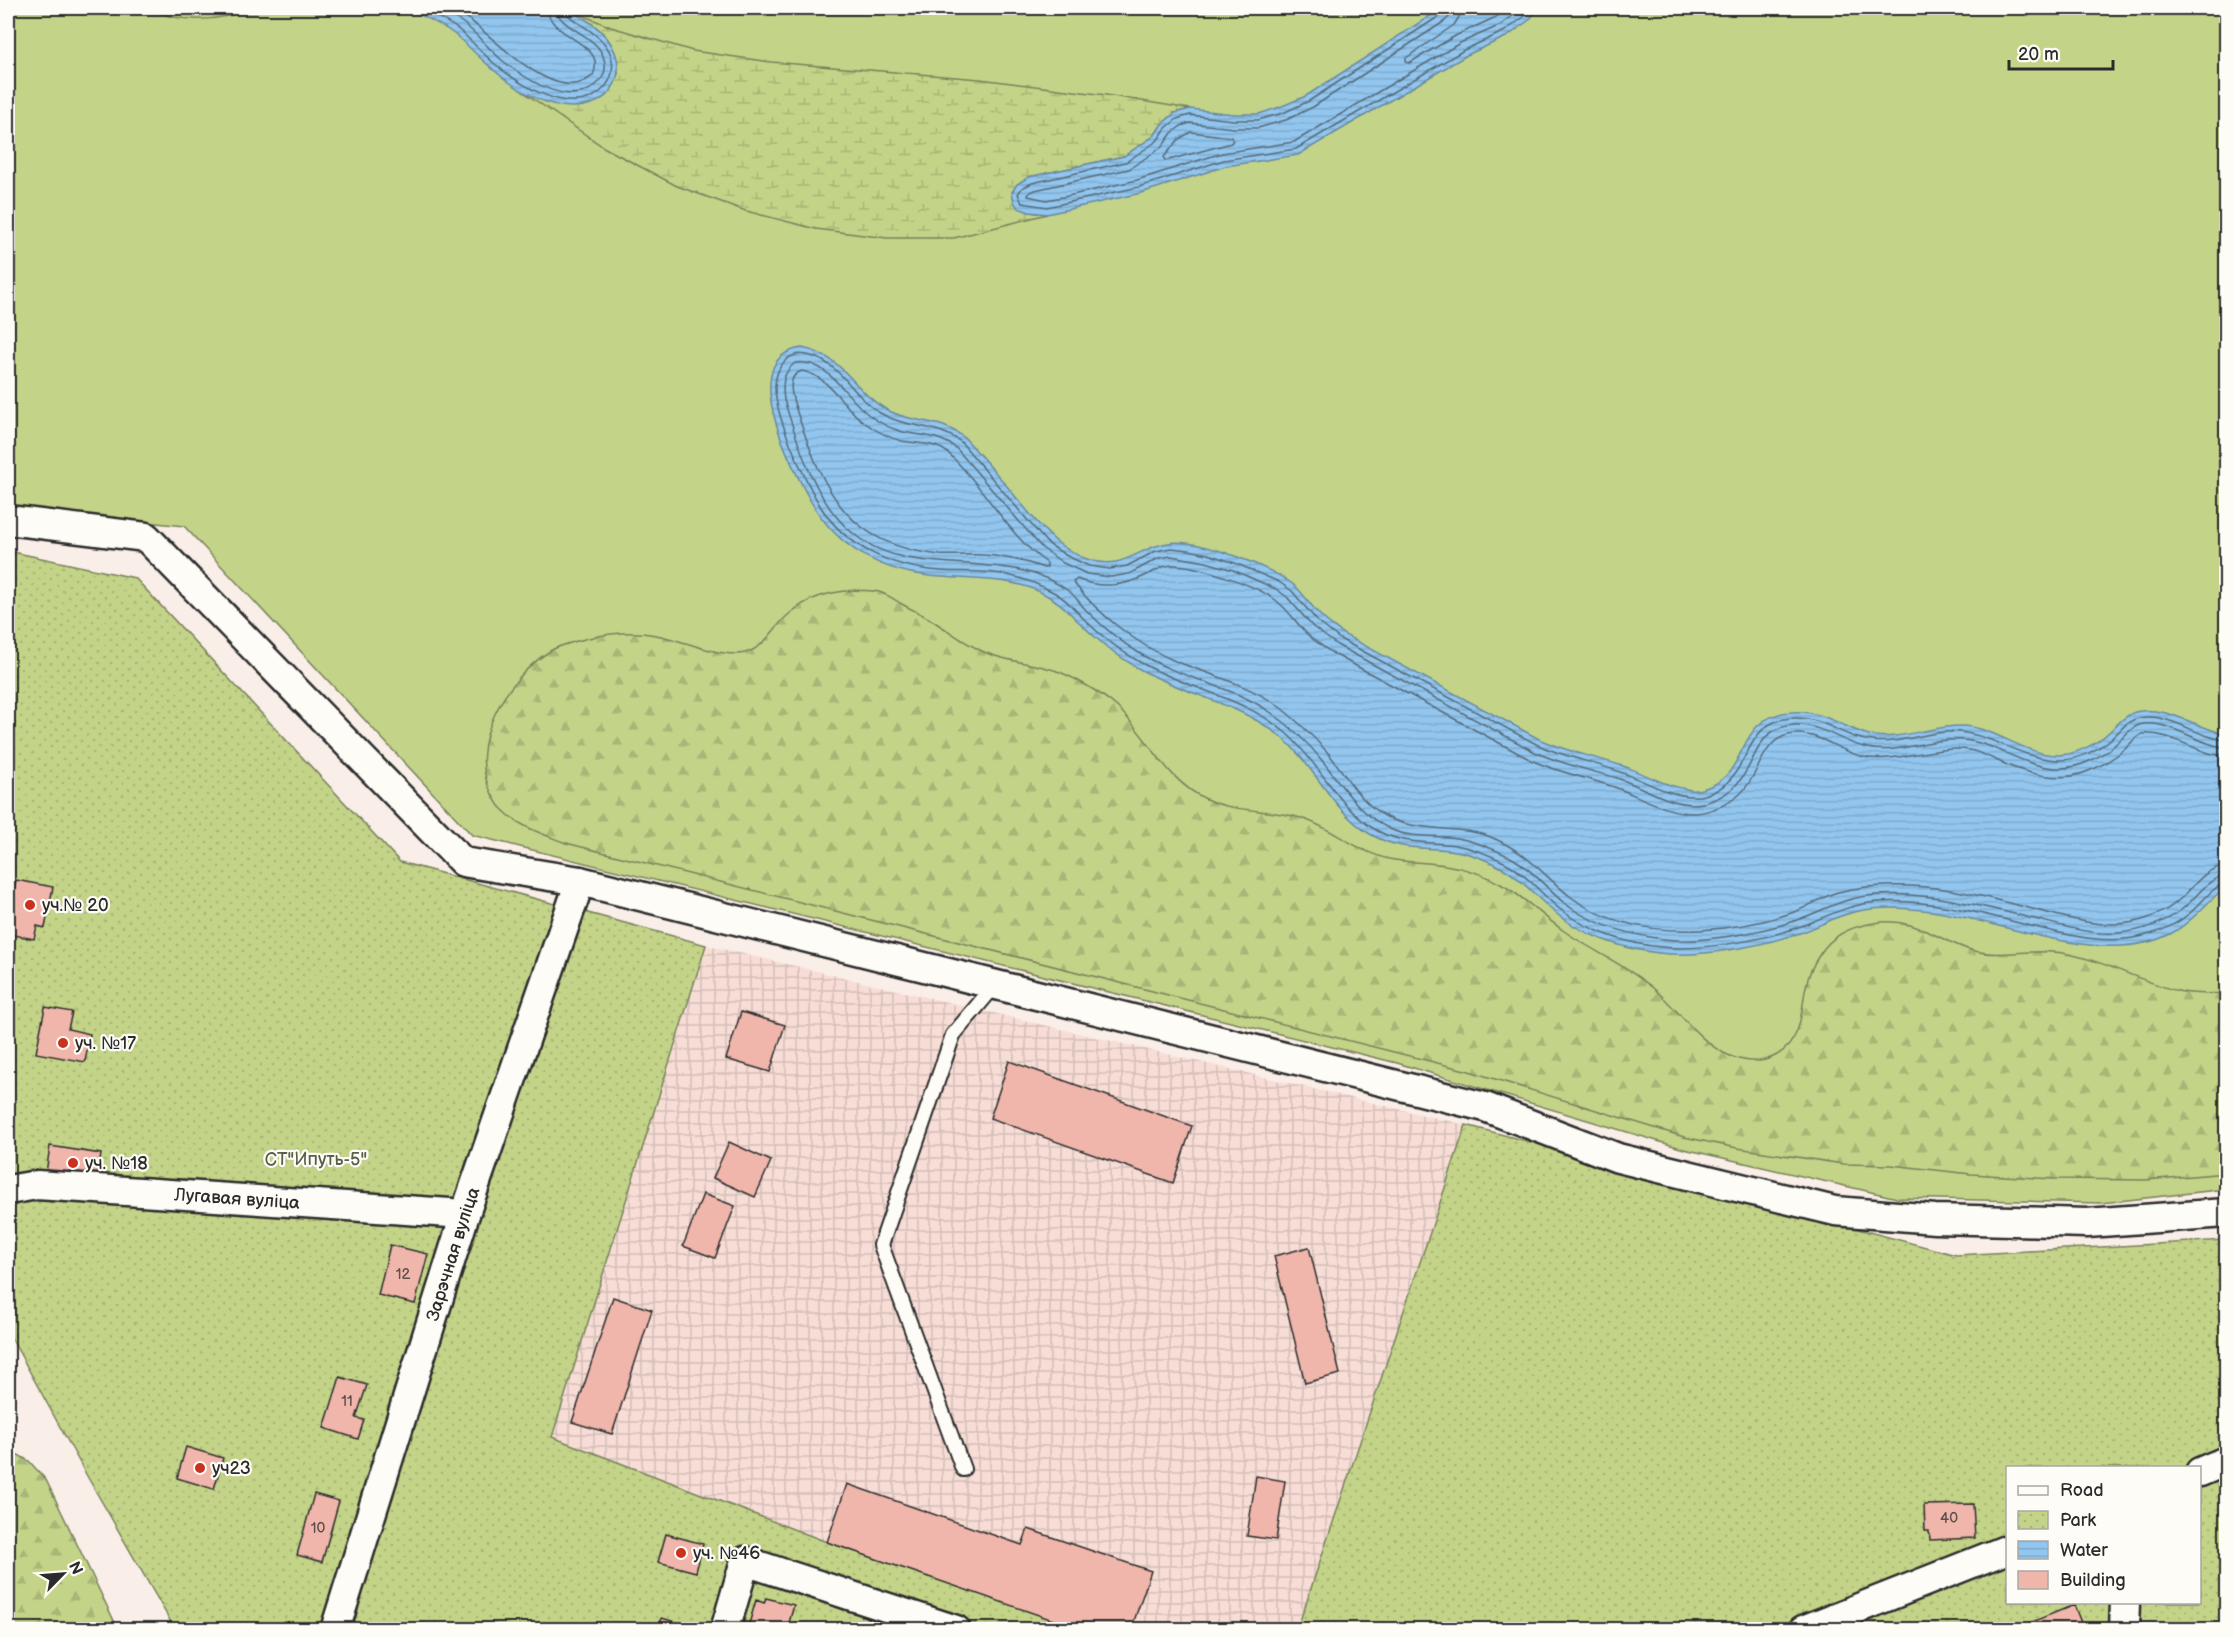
<svg xmlns="http://www.w3.org/2000/svg" width="2234" height="1637" font-family="'Balsamiq Sans',sans-serif">
<defs>
<pattern id="industrial-grid" width="8" height="8" patternUnits="userSpaceOnUse" patternTransform="scale(1.5)"><rect width="8" height="8" fill="#f7ddd6"/><path d="M0 4h8M4 0v8" fill="none" stroke="#d4beb8"/></pattern>
<pattern id="forest-firs" width="22" height="20" patternUnits="userSpaceOnUse" patternTransform="scale(1.5)"><rect width="22" height="20" fill="#c3d488"/><path d="M5 1l3.5 6h-7zM16 11l3.5 6h-7z" fill="#a8b676"/></pattern>
<pattern id="wetland-marsh" width="20" height="14" patternUnits="userSpaceOnUse" patternTransform="scale(1.5)"><rect width="20" height="14" fill="#c3d488"/><path d="M1 5h8M5 5V1M11 12h8M15 12V8" fill="none" stroke="#a8b676"/></pattern>
<pattern id="park-dots" width="8" height="8" patternUnits="userSpaceOnUse" patternTransform="scale(1.5)"><rect width="8" height="8" fill="#c3d488"/><path d="M2 2h.1M6 6h.1" fill="none" stroke="#a8b676" stroke-width="1.8" stroke-linecap="round"/></pattern>
<pattern id="water-rules" width="6" height="5" patternUnits="userSpaceOnUse" patternTransform="scale(1.5)"><rect width="6" height="5" fill="#92c6ef"/><path d="M0 2.5h6" fill="none" stroke="#7eaacd"/></pattern>
</defs>
<rect width="100%" height="100%" fill="#faeee8"/>
<filter id="ink" filterUnits="userSpaceOnUse"><feTurbulence type="fractalNoise" baseFrequency=".0167" numOctaves="2"/><feDisplacementMap in="SourceGraphic" scale="12" xChannelSelector="R" yChannelSelector="G"/><feConvolveMatrix kernelMatrix="1 2 1 2 8 2 1 2 1" color-interpolation-filters="sRGB"/></filter>
<g filter="url(#ink)">
<path fill="url(#industrial-grid)" d="M706,945L1466,1125L1297,1629H1082L827,1542L551,1437Z"/>
<path fill="#c3d488" stroke="#77805a" stroke-width="1.5" d="M8,8H2226V1189L2101,1203L1897,1198L1684,1149L1397,1063L472,835L184,526L8,507Z"/>
<path fill="url(#forest-firs)" stroke="#77805a" stroke-width="1.5" d="M146,8H254C218,22 181,24 146,8Z
M855,590C862,591 872,590 879,592C886,594 894,599 900,603C912,610 925,615 936,623C952,633 966,644 984,652C1005,661 1025,662 1047,668C1068,673 1100,692 1117,707C1148,736 1166,781 1206,799C1235,813 1271,809 1301,818C1333,828 1355,851 1389,859C1408,863 1427,862 1445,865C1466,868 1488,876 1506,887C1527,900 1544,917 1564,931C1593,951 1625,965 1653,988C1680,1010 1703,1050 1739,1059C1753,1063 1764,1062 1777,1055C1801,1041 1801,1015 1805,991C1807,979 1813,964 1820,954C1832,935 1853,926 1874,923C1915,916 1940,942 1974,951C2003,958 2032,948 2063,953C2103,960 2139,981 2178,991C2193,995 2211,994 2226,993V1173L2146,1180L2054,1179L1971,1174L1891,1165L1843,1164L1737,1148L1684,1137L1469,1071L566,843C543,834 519,827 502,809C498,806 495,799 492,794C465,745 507,678 550,651C560,645 577,641 589,638C611,633 634,631 656,635C680,639 723,659 745,653C766,647 773,628 788,615C808,597 829,592 855,590Z
M8,1449L29,1461L46,1480L118,1629H8Z"/>
<path fill="url(#wetland-marsh)" stroke="#77805a" stroke-width="1.5" d="M570,10L611,27L693,51L771,62L980,79L1106,95L1190,109L1175,113L1162,124L1154,136L1124,156L1029,177V212L1047,214L954,238H887L816,229L746,211L677,186L605,148L519,89L547,102L618,74C617,37 599,28 570,10Z"/>
<path fill="url(#park-dots)" stroke="#77805a" stroke-width="1.5" fill-rule="evenodd" d="M8,551L135,578L400,862L706,945L552,1437L827,1542L1082,1629H175L87,1476L8,1332Z
M1466,1125L1956,1255L2226,1240V1629L1297,1630ZM2008,1468H2200V1602H2008Z"/>
<path fill="url(#water-rules)" stroke="#6988a1" stroke-width="1.5" d="M406,8C444,7 482,8 520,8C534,8 552,4 565,8C572,10 579,16 585,19C646,57 616,124 549,103C520,94 496,73 474,52C468,46 461,39 454,34C440,23 422,16 406,8Z
M1442,8H1539L1529,20L1508,36L1467,55L1298,155L1226,166L1141,193L1047,214L1029,212L1018,208L1014,202L1012,192L1017,184L1029,177L1124,156L1154,136L1162,124L1175,113L1190,109L1234,114H1259L1280,107L1306,96Z
M802,348C845,356 853,391 887,410C915,425 936,416 965,438C982,457 999,476 1015,496C1037,522 1056,550 1090,560C1123,571 1139,547 1168,543C1196,538 1273,567 1295,586C1305,595 1312,608 1322,617C1328,623 1336,628 1343,634L1541,740C1568,752 1595,757 1623,766C1646,774 1667,787 1691,790C1697,791 1707,788 1713,785C1749,768 1737,716 1791,712C1820,709 1842,727 1869,735C1898,742 1932,725 1963,726C1996,728 2023,754 2057,755C2076,755 2097,744 2110,731C2118,724 2125,715 2135,712C2164,704 2199,729 2226,734V887C2207,901 2194,921 2172,933C2100,972 1990,913 1911,909C1888,907 1862,908 1841,916C1827,921 1814,929 1800,933C1760,946 1701,958 1659,953C1622,949 1581,935 1553,911C1537,898 1523,880 1506,870C1490,861 1474,854 1456,851C1422,846 1402,852 1370,834C1332,811 1314,764 1280,736C1237,702 1182,694 1136,667C1116,655 1096,639 1080,623C1066,610 1063,604 1046,595C1013,577 978,580 942,577C885,574 838,550 810,500C792,467 734,357 802,348Z"/>
<g fill="none" stroke-linecap="round" stroke-linejoin="round">
<path stroke="#546979" stroke-width="1.5" d="M419,8C432,15 448,21 459,30C472,41 483,54 496,65C520,85 570,117 600,92C610,84 614,73 612,60C608,32 566,22 564,8
M435,8C444,13 454,17 463,23C477,34 489,49 503,61C526,79 570,110 597,84C604,78 607,68 604,59C598,34 558,29 556,8
M453,8C485,25 555,113 593,75C608,42 549,39 547,8
M1444,8L1441,15L1309,101L1283,113L1258,120H1233L1190,115L1177,119L1166,128L1157,141L1126,162L1032,183L1022,188L1018,194L1022,203L1047,207L1139,187L1224,160L1296,149L1464,50L1505,31L1525,16L1532,8
M1451,8L1450,16L1445,21L1313,107L1286,120L1258,128H1233L1190,123L1181,126L1172,133L1162,147L1129,169L1035,190L1029,193L1028,196L1046,200L1068,196L1137,180L1222,153L1294,142L1460,43L1501,25L1522,8
M1460,8L1459,17L1454,25L1406,58V62L1409,63L1457,35L1496,17L1509,8
M1191,132L1231,137L1233,140L1231,143L1165,161L1164,157L1179,139Z
M802,371C830,376 843,408 865,423C875,430 889,438 902,441C919,444 936,442 949,454C985,487 1007,535 1047,563V567L1044,568C1024,561 1003,556 982,555C968,554 954,556 940,555C849,545 825,495 798,415C794,403 783,376 802,371Z
M2226,740C2197,738 2171,712 2139,718C2128,720 2122,729 2114,736C2099,750 2077,761 2057,760C2024,759 1998,738 1966,733C1934,727 1904,745 1872,741C1843,738 1825,717 1794,718C1743,719 1752,773 1715,791C1710,794 1699,797 1693,796C1668,796 1644,780 1620,772C1593,762 1565,757 1538,745L1340,639L1318,622L1292,591L1279,582L1235,563L1208,554L1189,550L1171,548L1156,551L1127,566L1110,569L1089,566L1067,556L1047,543L961,442C935,423 907,429 880,413C855,398 842,366 814,357C804,353 794,353 786,360C779,366 775,377 775,386C774,415 805,479 819,504C845,548 893,568 942,571C955,572 968,571 981,572C1008,573 1032,580 1055,593C1068,600 1074,609 1084,619C1099,634 1119,650 1138,661C1185,689 1243,696 1286,733C1318,761 1336,804 1371,827C1398,845 1425,841 1455,845C1474,848 1493,856 1510,865C1529,877 1543,896 1561,910C1588,931 1627,944 1661,947C1702,951 1766,940 1804,925C1830,915 1850,904 1878,902C1928,899 1976,912 2023,924C2064,934 2105,947 2147,935C2163,931 2177,924 2190,913C2203,902 2210,889 2226,882
M2226,747C2199,746 2166,717 2139,725C2130,728 2125,736 2118,742C2102,757 2079,769 2057,768C2022,767 1995,742 1962,740C1930,737 1899,755 1868,748C1842,743 1822,724 1795,725C1754,727 1758,764 1735,786C1725,796 1708,804 1694,804C1667,804 1642,786 1617,778C1589,770 1561,764 1535,752L1337,645L1313,627L1287,597L1276,589L1233,570L1206,562L1171,556L1159,558L1129,574L1111,577L1087,574L1063,563L1042,548L956,448C938,435 923,436 903,432C892,429 878,422 869,415C846,398 828,358 795,363C782,373 782,385 784,400C798,443 813,496 847,528C908,587 1004,542 1070,592C1076,597 1081,605 1087,611C1102,626 1121,642 1139,653C1180,679 1231,685 1270,712C1291,726 1310,745 1325,764C1344,789 1361,815 1390,829C1410,839 1435,835 1456,838C1476,841 1494,849 1512,858C1531,868 1546,888 1563,902C1589,923 1623,933 1656,938C1695,945 1760,933 1797,920C1827,909 1844,897 1877,895C1931,891 1984,907 2035,919C2062,926 2091,935 2118,933C2141,931 2163,924 2181,910C2197,898 2206,879 2226,875
M2226,756C2197,755 2172,731 2142,734C2135,738 2131,743 2125,749C2114,758 2100,767 2086,772C2059,783 2028,774 2002,763C1989,757 1975,749 1959,749C1929,748 1900,761 1869,758C1843,755 1823,733 1796,734C1761,735 1762,774 1740,794C1729,804 1711,812 1695,813C1669,814 1641,797 1617,788C1589,778 1559,773 1531,760L1332,653C1324,647 1314,641 1307,634C1297,624 1290,612 1279,603C1262,587 1196,564 1172,565C1163,565 1156,571 1147,575C1125,586 1100,589 1077,579L1073,582C1099,615 1136,644 1175,661C1208,674 1247,684 1277,705C1296,719 1313,736 1329,754C1345,774 1358,799 1380,813C1413,835 1457,823 1493,838C1528,853 1543,875 1571,897C1608,925 1656,932 1701,930C1732,928 1767,922 1797,911C1811,905 1824,896 1838,892C1861,886 1886,885 1910,886C1955,887 2000,901 2044,912C2067,918 2091,925 2115,924C2137,924 2164,915 2180,899C2195,886 2205,867 2226,866"/>
</g>
<path fill="#f0b6ab" stroke="#2b2b2b" stroke-width="1.5" d="M16,880L53,887L45,928L37,926L34,939L8,934V923Z
M45,1007L72,1012L68,1029L90,1034L85,1062L36,1053Z
M741,1012L785,1025L770,1072L726,1059Z
M1009,1061L1192,1126L1173,1183L990,1118Z
M729,1142L771,1161L755,1197L713,1178Z
M50,1146L101,1154L97,1181L46,1173Z
M703,1194L735,1206L715,1258L683,1246Z
M390,1245L428,1254L415,1304L378,1295Z
M1309,1247L1340,1374L1305,1383L1274,1256Z
M613,1297L652,1310L612,1434L572,1422Z
M340,1377L367,1385L356,1418L364,1420L358,1439L324,1428Z
M186,1447L223,1458L214,1489L177,1478Z
M1256,1476L1285,1481L1276,1540L1247,1536Z
M847,1484L1022,1545L1028,1529L1151,1571L1131,1630H1082L827,1542Z
M314,1494L339,1501L322,1562L297,1555Z
M1973,1504L1975,1538L1930,1540L1929,1531H1925L1924,1505Z
M666,1534L703,1544L696,1572L658,1562Z
M766,1598L794,1605L787,1630H767L749,1624L756,1600L764,1603Z
M2074,1605L2084,1630H2023L2022,1626Z
M662,1618L685,1625L683,1630H658Z"/>
<g fill="none" stroke-linecap="round" stroke-linejoin="round">
<defs>
<path id="service" d="M963,1469L881,1245L953,1035L995,985"/>
<g id="minor">
<path d="M8,520L146,537L463,862L580,881L1485,1107L1618,1158L1835,1211L1935,1219L2087,1223L2226,1213"/>
<path id="s1" d="M8,1190L37,1185L465,1214"/>
<path d="M2200,1472L2226,1461"/>
<path id="s2" d="M335,1630L465,1214L580,881"/>
<path d="M725,1630L745,1561L956,1630"/>
<path d="M1803,1630L2008,1549"/>
<path d="M2124,1630L2125,1602"/>
</g>
</defs>
<use href="#service" stroke="#2b2b2b" stroke-width="18"/>
<use href="#minor" stroke="#2b2b2b" stroke-width="33"/>
<use href="#service" stroke="#fdfcf7" stroke-width="14"/>
<use href="#minor" stroke="#fdfcf7" stroke-width="28"/>
</g>
</g>
<g fill="#c8321e" stroke="#fdfcf7" stroke-width="2">
<circle cx="30" cy="905" r="6"/>
<circle cx="63" cy="1043" r="6"/>
<circle cx="73" cy="1163" r="6"/>
<circle cx="200" cy="1468" r="6"/>
<circle cx="681" cy="1553" r="6"/>
</g>
<g text-anchor="middle" stroke-width="4.5" stroke-linejoin="round" paint-order="stroke">
<g font-size="15" fill="#5c4e4b">
<text x="403" y="1279">12</text>
<text x="347" y="1406">11</text>
<text x="1949" y="1523">40</text>
<text x="318" y="1533">10</text>
</g>
<g font-size="18" fill="#2b2b2b" stroke="#fdfcf7" text-anchor="start">
<text x="42" y="911">уч.№ 20</text>
<text x="75" y="1049">уч. №17</text>
<text x="85" y="1169">уч. №18</text>
<text x="212" y="1474">уч23</text>
<text x="693" y="1559">уч. №46</text>
</g>
<g font-size="18" fill="#595e47" stroke="#fdfcf7">
<text x="316" y="1165">СТ"Ипуть-5"</text>
</g>
<g font-size="18" fill="#2b2b2b" stroke="#fdfcf7">
<text dy="6" stroke="none"><textPath href="#s1" startOffset="230">Лугавая вуліца</textPath></text>
<text dy="6" stroke="none"><textPath href="#s2" startOffset="394">Зарэчная вуліца</textPath></text>
</g>
</g>
<rect width="2234" height="1637" fill="none" stroke="#fdfcf7" stroke-width="30"/>
<rect x="15" y="15" width="2204" height="1607" fill="none" stroke="#2b2b2b" stroke-width="2" filter="url(#ink)"/>
<rect x="2006" y="1466" width="195" height="138" fill="#fdfcf7" stroke="#a9a8a5" stroke-width="1.5"/>
<rect x="2018" y="1486" width="30" height="9" fill="#fdfcf7" stroke="#a9a8a5" stroke-width="1.5"/>
<text x="2060" y="1496" font-size="18" fill="#2b2b2b">Road</text>
<rect x="2018" y="1511" width="30" height="18" fill="url(#park-dots)" stroke="#a9a8a5" stroke-width="1.5"/>
<text x="2060" y="1526" font-size="18" fill="#2b2b2b">Park</text>
<rect x="2018" y="1541" width="30" height="18" fill="url(#water-rules)" stroke="#a9a8a5" stroke-width="1.5"/>
<text x="2060" y="1556" font-size="18" fill="#2b2b2b">Water</text>
<rect x="2018" y="1571" width="30" height="18" fill="#f0b6ab" stroke="#a9a8a5" stroke-width="1.5"/>
<text x="2060" y="1586" font-size="18" fill="#2b2b2b">Building</text>
<g transform="translate(63 1574) rotate(65)" stroke="#fdfcf7" stroke-width="4.5" paint-order="stroke">
<path d="M0-4.5L10 22L0 15L-10 22Z" fill="#2b2b2b"/>
<text y="-9" font-size="16" font-weight="bold" text-anchor="middle" fill="#2b2b2b">N</text>
</g>
<path d="M2009 60v9h104v-9" fill="none" stroke="#2b2b2b" stroke-width="3"/>
<text x="2018" y="60" font-size="18" fill="#2b2b2b" stroke="#fdfcf7" stroke-width="4.5" paint-order="stroke">20 m</text>
</svg>
